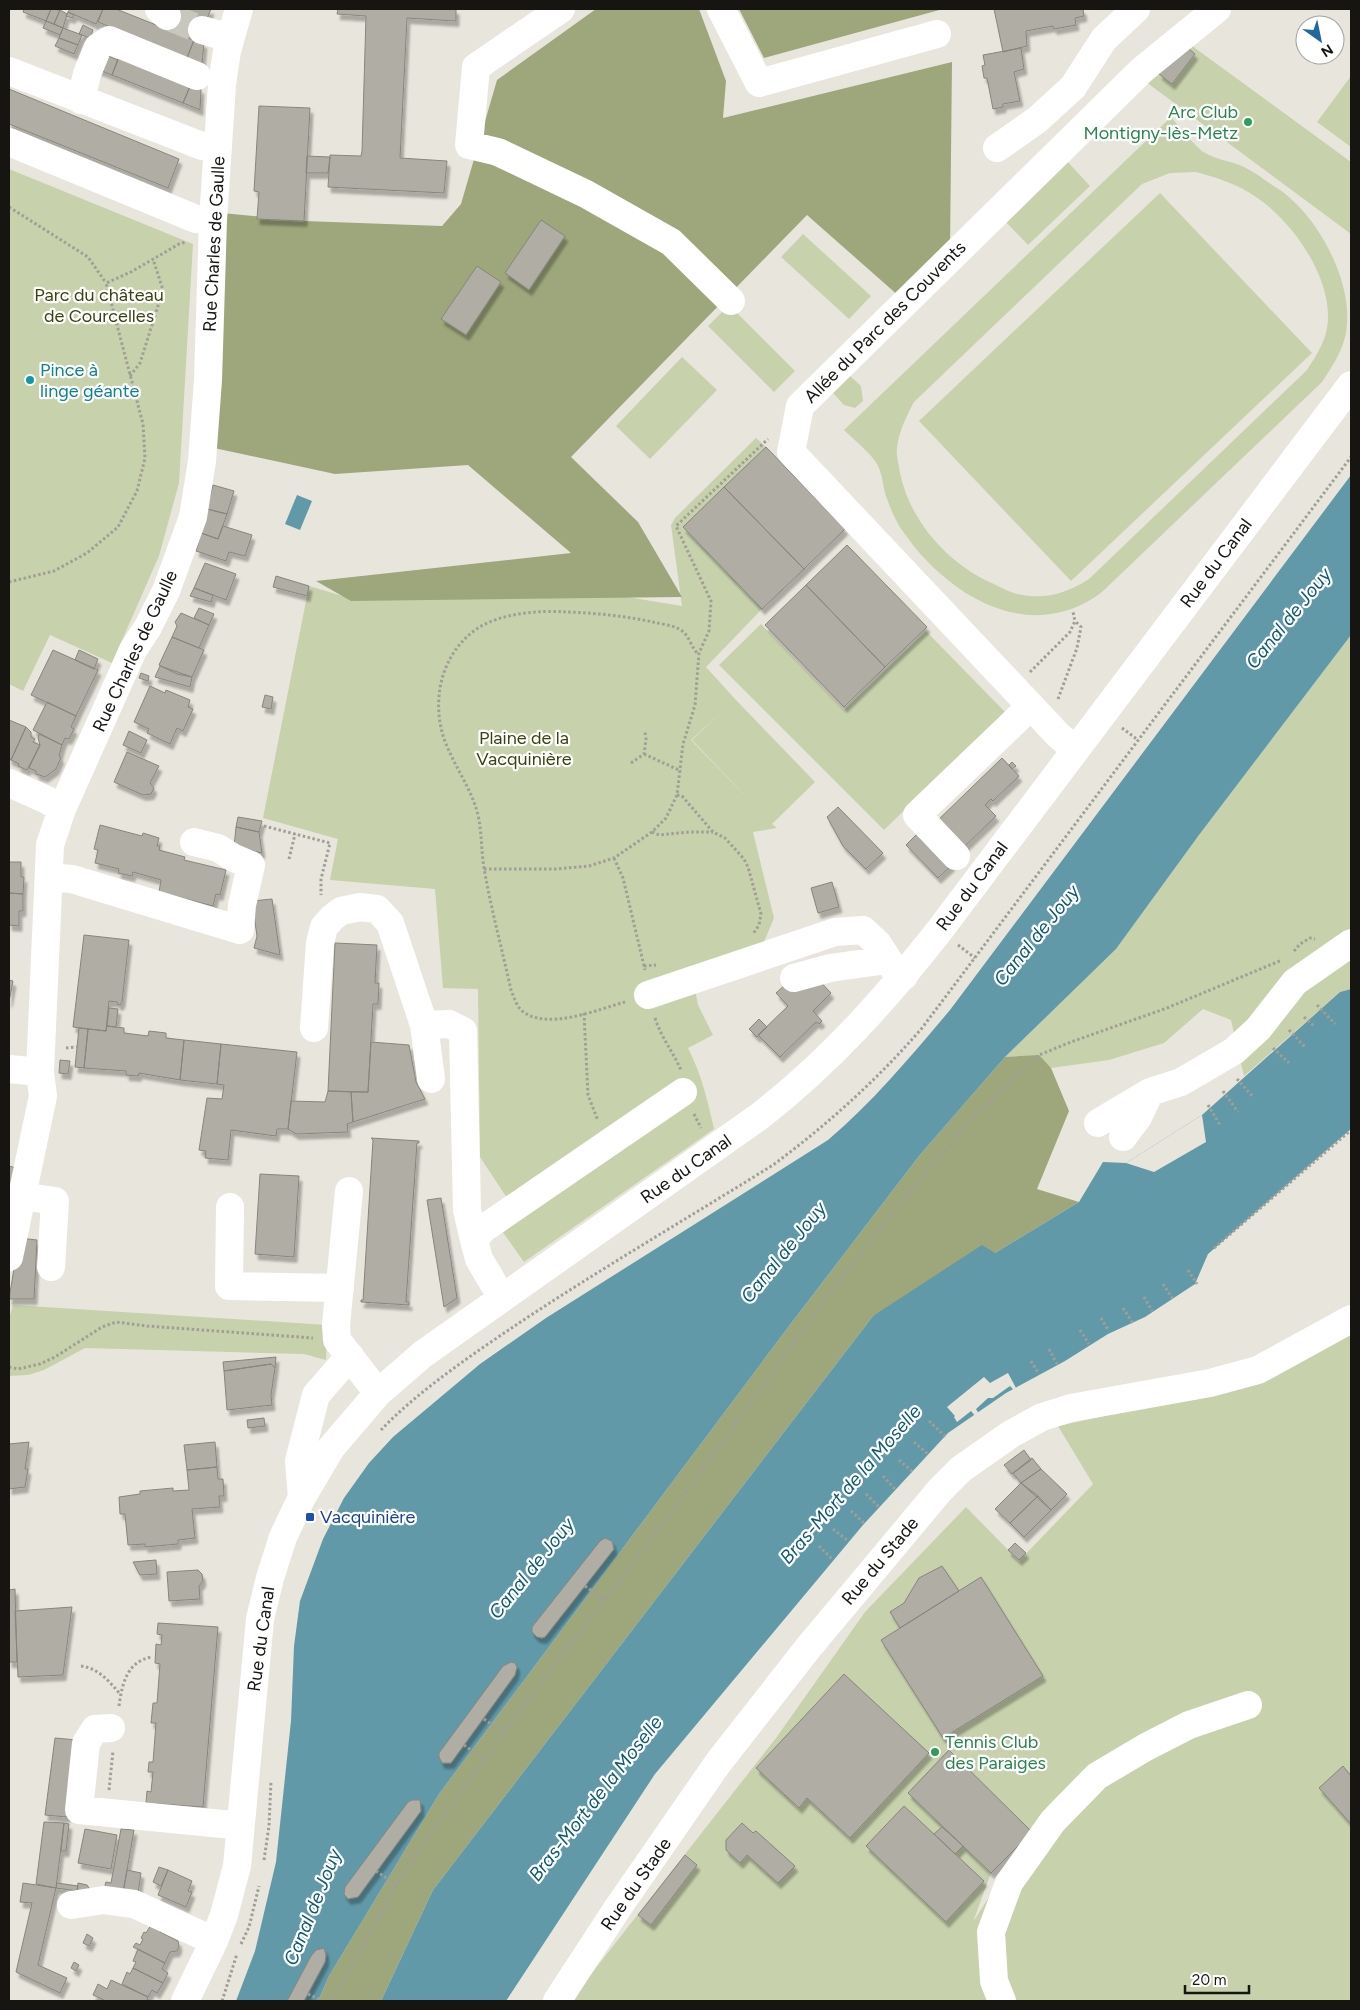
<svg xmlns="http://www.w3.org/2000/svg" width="1360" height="2010" font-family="Figtree,sans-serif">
<defs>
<filter id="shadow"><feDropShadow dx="3" dy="5.5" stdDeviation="1" flood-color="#0004"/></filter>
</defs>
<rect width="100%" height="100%" fill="#e8e6dc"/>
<path fill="#c7d1ac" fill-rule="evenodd" d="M1184,40L1351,162V234L1146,82Z
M1351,76V147L1317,122Z
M1171,117C1179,126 1196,148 1205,153C1217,160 1232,161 1244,167C1257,173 1268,183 1280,190C1320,218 1357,288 1345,337C1341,354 1331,368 1322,382L1102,592C1031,646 949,597 904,533C897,524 891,510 887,499C883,489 883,476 878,466C874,456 852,438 844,430ZM1196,172C1217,178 1238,184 1256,197C1294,222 1338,285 1326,333C1322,347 1314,359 1307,370L1089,579C1065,594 1045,600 1017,594C1010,592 1002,588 996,585C948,565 907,519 899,467C898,461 896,454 897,448C899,431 906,417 914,402L1142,184L1170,173Z
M1065,159L1090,186L1028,245L1003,219Z
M9,169L193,244L179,483L159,556L112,663L50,635L23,691L9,684Z
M1160,193L1312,353L1071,581L919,421Z
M803,234L871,296L849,319L781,257Z
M729,305L795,371L774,392L708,326Z
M682,357L717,390L650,459L616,426Z
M849,375L861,386L863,401L855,408L844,405L833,393Z
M756,438L766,447L683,527L762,609L706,667L735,699L815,782L772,824L777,828L753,832L774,918L761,949L691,968L698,1005L713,1035L688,1048C702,1076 707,1098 714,1129L524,1262L490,1214L509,1201L480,1157L478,989L443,988L435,889L330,880L338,839L263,818L309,586L356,600L529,581L682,606L671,525L675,518ZM726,708L692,740L760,811L691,740Z
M761,624L844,710L926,631L1005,712L884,830L719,665Z
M1351,635V989L1340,992L1244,1076L1231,1020L1203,1009L1164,1043L1109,1060L1051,1068L1039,1056L1005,1057L1116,949L1199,835Z
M13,1305L327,1325L326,1360L304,1354L85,1348L44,1370L28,1375L9,1376V1319Z
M1351,1330V2001H1000L983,1984L987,2001H570L776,1738L865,1612L966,1507L1019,1561L1093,1484L1058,1426L1239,1387ZM1029,1835L973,1922L991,1873Z"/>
<path fill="#9da77b" d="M596,9H699L726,81L723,118L952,62L950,248L900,297L807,215L571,457L638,522L682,597L351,601L316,581L571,553L468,465L335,474L214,448L222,213L304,221L442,226L461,204L497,80Z
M739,9H943L764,58Z
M1039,1055L1051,1068L1069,1111L1037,1189L1079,1202L995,1253L873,1316L433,1890L381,2001H318L329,1976L439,1794L786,1330L919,1156L1005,1057Z"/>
<path fill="#6199a8" d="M1351,475V635L1199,835L1116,949L1005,1057L919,1156L786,1330L439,1794L329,1976L318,2001H236L255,1951L276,1862L291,1721L294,1646L300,1601L323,1539L344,1498L369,1463L393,1437L480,1364L546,1318L828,1140C873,1102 912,1055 950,1010Z
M297,495L312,501L300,530L285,524Z
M1351,989V1129L1208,1254L1195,1284L1145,1317L1108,1334L1065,1361L1006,1393L948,1433L863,1525L655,1774L506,2001H381L433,1890L873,1316L982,1245L995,1253L1079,1202L1103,1162L1126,1163L1202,1115L1340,992Z"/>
<path fill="#e8e6dc" d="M1202,1115L1206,1142L1154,1172L1126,1163Z
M1008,1373L1017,1390L1015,1391L1010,1386L993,1398H988L976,1409L979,1414L976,1417L971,1411L957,1422L954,1417L955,1416L947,1407L984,1377L990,1383Z"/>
<path fill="#afada4" stroke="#87857d" filter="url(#shadow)" d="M24,9H51L46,21L23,12Z
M51,9L60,10L54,24L46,21Z
M70,9H103L96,24L68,12Z
M103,9H116L194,40L187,58L98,22Z
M170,9H211L199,39L164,25Z
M338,9H456V21L407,18L400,158L447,161L444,193L328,187L330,155L361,156L362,151L366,16L337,14Z
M994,9H1083L1084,16L1075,18L1076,25L1054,29L1053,26L1026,31L1027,46L1003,52Z
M60,10L67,14L63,28L54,24Z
M68,12L74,15L72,18L66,16Z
M46,21L63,28L60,35L43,28Z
M83,25L93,30L90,38L79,34Z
M63,28L82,35L78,45L59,38Z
M59,38L78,45L74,54L55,46Z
M194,40L204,43L202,64L187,58Z
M1182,43L1195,54L1172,84L1159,74Z
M1021,48L1024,69L1014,72L1020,101L1003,104V107L993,109L987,78H984L982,66L985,65L983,55Z
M103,54L118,60L112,75L97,69Z
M119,56L191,84L183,103L112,75Z
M191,84L201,89L200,110L183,103Z
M9,89L179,159L168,188L9,124Z
M259,106L310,108L304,221L257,219L259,192L254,191Z
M307,156L330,157L328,173H306Z
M541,220L565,236L529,290L505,273Z
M477,266L501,282L466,335L441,319Z
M766,447L845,529L804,569L724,487Z
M213,485L234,491L227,514L207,509Z
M724,487L804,569L762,609L683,527Z
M207,509L227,514L218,539L201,533Z
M223,526L252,535L245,556L229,552L226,561L196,551L201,533L218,539Z
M847,545L927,627L885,667L806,585Z
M205,563L236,574L226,600L194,588Z
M276,576L309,586L307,596L273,587Z
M806,585L885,667L844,707L765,625Z
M194,588L213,595L211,602L190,596Z
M199,608L214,614L209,625L194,618Z
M181,613L209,625L199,648L172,637L177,626L175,622Z
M172,637L204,650L192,677L177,674L159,665Z
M53,650L98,670L76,716L31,695Z
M79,650L98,659L94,669L75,660Z
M160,666L192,677L190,687L155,677Z
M141,673L149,676L148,681L139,678Z
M150,686L165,693L166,690L190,700L188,707L193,709L183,731L177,728L170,744L147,733L149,729L134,722Z
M265,695L273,697L271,709L262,707Z
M47,702L76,716L71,727L74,729L69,739L65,738L62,745L33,730Z
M9,720L26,727L11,760L9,759Z
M26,727L31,732V737L35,739L33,742L40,745L27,770L18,766L19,764L11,760Z
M129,731L147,740L141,753L123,745Z
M39,734L62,745L59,756L61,758L56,769L45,777L36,774V771L29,768L40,745L38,738Z
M127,752L159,766L150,783L154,788L151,794L143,795L114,782Z
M1002,758L1019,776L993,801L991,799L985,805L996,816L961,850L935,823Z
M1012,762L1016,766L1012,769L1009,765Z
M838,807L883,853L866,869L843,846L827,817Z
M238,817L262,821L259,832L236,827Z
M100,825L142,836L143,833L159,838L157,846H160L159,850L185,857L184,860L226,870L220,895L216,894L213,906L159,892L161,880L133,872L132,876L118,873L119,869L95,863L98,850L94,849Z
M236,827L259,832L262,853L234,847Z
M920,831L952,865L938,878L906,845Z
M9,862H21V877H24L23,894L9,893Z
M832,882L839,907L818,913L811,888Z
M9,893L23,894V911H19V926L9,925Z
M272,899L280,955L254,948L257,936L252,901Z
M84,935L129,940L122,1002L120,1005L117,1004V1002L109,1001L106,1031L73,1027Z
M335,943L377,945L375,983H379L378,1004H373L368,1092L328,1091Z
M813,974L831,993L813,1011L822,1021L819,1024L816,1022L780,1057L758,1035L788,1006L776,993L786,984L795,992Z
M9,980L13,981L9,1002Z
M109,1008L118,1009L116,1027L107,1026Z
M759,1019L767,1027L757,1037L749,1029Z
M107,1026L124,1028V1033L148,1036L149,1031L166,1033V1038L184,1040L180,1080L139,1073L138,1076L126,1075V1071L84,1068L88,1029L106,1031Z
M79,1028L88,1029L84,1068L75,1067Z
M184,1040L221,1044L217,1084L180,1080Z
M371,1042L409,1045L416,1082L425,1099L353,1122L351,1092H368Z
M221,1044L297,1052L288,1129H277L276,1136L231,1130L228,1160L205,1158L206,1151L199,1150L207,1098L222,1099L224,1085L217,1084Z
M60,1060L70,1061L68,1074L59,1073Z
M328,1091L351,1092L353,1122L347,1124L348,1132L296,1134L288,1129L291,1101L325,1102Z
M371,1138L419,1141V1143H417L406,1302H409V1305L361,1302V1300H363L373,1140Z
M9,1166L16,1168L9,1201Z
M260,1174L299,1176L294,1257L255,1254Z
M441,1198L457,1298L444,1307L427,1200Z
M19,1238L37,1240L34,1299H9Z
M276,1357L275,1368L271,1364L224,1371L223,1362Z
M271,1364L275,1368L271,1395L272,1405L227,1410L224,1371Z
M264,1418L265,1426L248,1428L247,1420Z
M29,1442L25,1469H28L25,1487L9,1489V1444Z
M215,1442L217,1467L187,1470L184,1445Z
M1024,1450L1031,1460L1012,1474L1004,1465Z
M1032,1458L1041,1469L1021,1483L1013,1473Z
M217,1467L218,1479H223L224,1496H219L220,1507L192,1509L195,1538L178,1540V1544L145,1547V1544L128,1545L125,1514H120L119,1497L140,1494V1491L173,1488V1491L189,1490L187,1470Z
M1041,1469L1067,1494L1051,1510L1021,1483Z
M1021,1483L1038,1496L1010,1523L995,1509Z
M1038,1496L1051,1510L1024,1537L1010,1523Z
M605,1538L612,1541L614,1549L545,1637L542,1638L537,1637L532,1632V1627L600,1541Z
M1015,1543L1026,1553L1019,1560L1008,1550Z
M156,1560L157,1574L140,1575L133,1562Z
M942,1566L959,1591L900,1628L890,1612L904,1603L919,1578Z
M198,1570L202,1574L203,1581L199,1586L200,1599L169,1601L167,1572Z
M981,1577L1043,1676L943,1738L881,1640Z
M15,1589L17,1662H9V1590Z
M72,1607L63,1675L18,1677L15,1611Z
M158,1623L218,1627L203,1807L146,1803L147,1791L151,1792L153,1772H148L149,1762H153L156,1723H151L153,1703H157L160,1664L155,1663L156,1644L161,1645L162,1635L157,1634Z
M511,1662L515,1663L517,1667L515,1675L451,1763H442L439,1757V1753L503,1666Z
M844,1674L929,1753L850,1838L807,1798L799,1808L756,1768Z
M55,1738L77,1740L67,1817L45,1815Z
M949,1750L1032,1832L991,1873L908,1793Z
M1343,1766L1351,1776V1824L1319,1788Z
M412,1800H420L421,1811L358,1897L348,1899L344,1894L345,1887L408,1802Z
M904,1806L984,1881L946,1922L866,1846Z
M44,1822L64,1823L56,1888L36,1884Z
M64,1823L69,1824L66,1851H61Z
M742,1823L753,1833L756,1831L795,1866L778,1883L747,1855L740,1863L726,1850V1840Z
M942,1827L963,1846L955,1854L934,1834Z
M85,1829L117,1835L111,1869L78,1863Z
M121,1829L134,1830L123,1893L108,1891L105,1885L106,1882L111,1883Z
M685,1855L697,1865L651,1925L638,1915Z
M159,1867L168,1870L161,1886L153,1882Z
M127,1870L141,1873L137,1900L123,1893Z
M168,1870L192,1881L188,1891L192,1892L186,1907L158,1895Z
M23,1883L56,1888L38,1965L67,1978L60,1993L16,1972L32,1903L20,1902Z
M57,1883L78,1886L77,1891L56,1888Z
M78,1883L87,1885L89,1888L88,1893L77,1891Z
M151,1925L161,1930L160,1932L178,1941L179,1946L177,1951L170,1952L165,1963L133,1947L136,1943L140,1945L143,1939L141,1938L144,1932L146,1933Z
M87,1934L93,1938L89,1946L83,1943Z
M324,1948L326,1955L325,1962L304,2001H287L311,1956L316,1950Z
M138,1949L165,1963L162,1969L168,1973L163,1983L133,1968L136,1962L133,1961Z
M74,1962L79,1965L76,1971L71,1968Z
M133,1968L163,1983L157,1993L152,1990L148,1997L122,1984L127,1972L130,1974Z
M111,1980L148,1997L147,1999L149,2001H106L93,1995L98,1984L107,1989Z"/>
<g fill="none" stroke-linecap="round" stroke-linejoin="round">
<path stroke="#c8c7be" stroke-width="28" stroke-dasharray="28 14" stroke-linecap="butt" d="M167,16L202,30"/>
<path stroke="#a09e97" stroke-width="3" stroke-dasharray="2.5 2.5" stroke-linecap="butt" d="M9,207L88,257L106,283
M130,376L140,363L163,290L153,259
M9,582L54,571L87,553L118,527L137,491L145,458L143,424L106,283L131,272L179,244L186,242
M1030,672L1070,632L1075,621L1073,612
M1058,699L1077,648L1081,627L1075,621
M1122,728L1138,740
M644,754L681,771
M631,763L644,754L646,739L645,732
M677,795L682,796L713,832L725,838L744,859L748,867L761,914L759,925L753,934
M264,826L330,843L321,879V895
M652,832L659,835L690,832H713
M614,858L623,878L645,970
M289,859L295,834
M484,869H556L589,866L614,858L652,832L666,818L677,795L683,744L695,705L699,653L709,631L711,601L676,526L768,439
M958,945L975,958
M1294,951L1300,944L1310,938L1315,939
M644,966L656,965
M625,1002C599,1009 545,1032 521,1010C516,1005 514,997 511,990C502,949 491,909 484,868C481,850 482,833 478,815C471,786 450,761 442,732C432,693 444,651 478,628C502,613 539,610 567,612C596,613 625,616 653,622C661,624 672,625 679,629C689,634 690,645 697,653H699
M1317,1005L1335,1024
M584,1013L588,1095L598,1121
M1304,1017L1315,1027
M655,1018C661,1037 673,1052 681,1070
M1289,1030L1306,1048
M66,1048L77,1047
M1273,1048L1289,1063
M1237,1079L1253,1097
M1223,1091L1238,1112
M1208,1105L1220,1125
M694,1114L701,1128
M1214,1248L1351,1130
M1188,1270L1197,1284
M1163,1284L1173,1299
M1144,1297L1152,1311
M1123,1308L1133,1323
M1101,1318L1109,1331
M1080,1330L1089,1344
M1049,1349L1057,1364
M1031,1361L1039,1374
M9,1367L18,1369L40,1364L55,1357L102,1327L116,1322L147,1326L313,1338
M929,1421L947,1438
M381,1430C418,1391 473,1354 519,1323C602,1268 688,1218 773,1165C827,1125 878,1079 922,1028L1351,457
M914,1442L929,1455
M899,1460L914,1473
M883,1476L895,1489
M866,1494L879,1507
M851,1511L864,1523
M833,1529L848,1541
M819,1546L833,1560
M585,1586L605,1600
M81,1666C98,1668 109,1681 120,1694
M119,1706C122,1684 127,1661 152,1657
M484,1719L504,1733
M464,1745L485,1760
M109,1790L113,1751
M264,1860L269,1826L271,1781
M376,1871L397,1885
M241,1944L249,1927L259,1886
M308,1994L323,2001
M222,2001L237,1954
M332,2001L397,1885L420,1849L518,1714L674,1509L839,1281L918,1182L970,1121L1039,1055L1071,1042L1167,1008L1282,960"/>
<path stroke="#fff" stroke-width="28" d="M159,9L167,16
M561,9L476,67L469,145L498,152L586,194L671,242L731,301
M721,9L759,83L937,34
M202,30L230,38
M9,71L202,146L218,148
M81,100L87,74L98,47L109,40L197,76
M9,142L196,219L213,220
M997,148L1037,120L1073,87L1104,39L1136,9
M1075,749L1059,736L791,452L800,406L1142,70L1217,9
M9,783L47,800L62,809
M956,856L917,815L1031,706
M49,877L72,879L240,930L242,905L251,865L234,858L218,848L194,842
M794,978L830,968L887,960
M648,995L835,932L863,930L878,944L894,969L904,976
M424,1025L449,1024L463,1031L467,1210L474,1240
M314,1028L320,943L324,927L332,918L341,911L360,907L377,909L390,923L424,1025L431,1079
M9,1069L40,1072
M1098,1123L1150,1092L1181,1082L1234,1051L1258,1029L1295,982L1351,943
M1123,1137L1138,1117L1150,1092
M349,1191L336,1325L337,1340L378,1393
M22,1196L55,1201L51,1267
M230,1207L229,1286L340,1288
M9,1257L43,1096L40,1072L50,845L62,809L133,650L148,627L166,591L193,517L202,461L208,380L213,220L222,84L227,51L239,9
M502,1298L479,1259L474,1240L483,1229L683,1092
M302,1497L299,1461L316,1395L350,1356
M111,1728L95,1729L86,1743L79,1810L223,1824H241
M71,1905L104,1900L134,1904L214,1941
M185,2001L214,1941L224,1915L237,1866L260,1619L270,1578L283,1537L302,1497L331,1448L378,1393L423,1354L760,1116C830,1061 884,1001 939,931L1351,385
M557,2001L617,1909L718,1763L808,1648L940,1490L961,1469L1011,1434L1042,1417L1071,1408L1210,1383L1258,1370L1351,1319
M1002,2001L994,1981L991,1932L1009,1883L1053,1821L1097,1776L1146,1747L1189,1725L1248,1705"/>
</g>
<g fill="#2e9e5b" stroke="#fff" stroke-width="2">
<circle cx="1248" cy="122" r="5"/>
<circle cx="935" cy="1752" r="5"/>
</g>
<circle fill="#0f9aa8" stroke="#fff" stroke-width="2" cx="30" cy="380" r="5"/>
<rect fill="#1a4fb4" stroke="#fff" stroke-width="2" x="305" y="1512" width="10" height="10" rx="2.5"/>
<g text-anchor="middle" stroke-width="4.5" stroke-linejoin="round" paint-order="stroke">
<g font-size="18" fill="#27864d" stroke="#fff" text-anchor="end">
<text x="1238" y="118">Arc Club<tspan x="1238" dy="21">Montigny-lès-Metz</tspan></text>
<text x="945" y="1748" text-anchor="start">Tennis Club<tspan x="945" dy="21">des Paraiges</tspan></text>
</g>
<g font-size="18" fill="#161512" stroke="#fff">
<text transform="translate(214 244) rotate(-87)" y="6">Rue Charles de Gaulle</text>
<text transform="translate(885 322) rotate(-45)" y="6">Allée du Parc des Couvents</text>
<text transform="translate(1216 563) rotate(-53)" y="6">Rue du Canal</text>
<text transform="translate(135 651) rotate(-65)" y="6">Rue Charles de Gaulle</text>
<text transform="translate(972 886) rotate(-53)" y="6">Rue du Canal</text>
<text transform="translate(686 1169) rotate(-35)" y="6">Rue du Canal</text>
<text transform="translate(880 1561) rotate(-50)" y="6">Rue du Stade</text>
<text transform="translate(261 1639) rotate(-82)" y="6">Rue du Canal</text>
<text transform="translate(636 1884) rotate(-55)" y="6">Rue du Stade</text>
</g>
<g font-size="18" fill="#3a430f" stroke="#fff">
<text x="99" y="301">Parc du château<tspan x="99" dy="21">de Courcelles</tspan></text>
<text x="524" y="744">Plaine de la<tspan x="524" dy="21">Vacquinière</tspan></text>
</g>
<g font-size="18" fill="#0d838f" stroke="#fff" text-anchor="start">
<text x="40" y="376">Pince à<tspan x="40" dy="21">linge géante</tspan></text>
</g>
<g font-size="18" fill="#164399" stroke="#fff" text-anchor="start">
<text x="320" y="1523">Vacquinière</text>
</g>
<g font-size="19" font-style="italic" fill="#0d5b6c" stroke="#fff">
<text transform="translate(1288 618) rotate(-51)" y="7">Canal de Jouy</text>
<text transform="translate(1036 935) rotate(-51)" y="7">Canal de Jouy</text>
<text transform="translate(783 1252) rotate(-51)" y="7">Canal de Jouy</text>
<text transform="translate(850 1484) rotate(-49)" y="7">Bras-Mort de la Moselle</text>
<text transform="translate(531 1568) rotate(-51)" y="7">Canal de Jouy</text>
<text transform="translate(595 1798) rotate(-52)" y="7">Bras-Mort de la Moselle</text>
<text transform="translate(312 1907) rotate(-68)" y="7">Canal de Jouy</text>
</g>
</g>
<rect width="1360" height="2010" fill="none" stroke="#161512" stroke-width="20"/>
<g transform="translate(1320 40) rotate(147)"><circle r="24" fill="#ffffff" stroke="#a2a1a0"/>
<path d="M0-4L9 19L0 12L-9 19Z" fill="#22689c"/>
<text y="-8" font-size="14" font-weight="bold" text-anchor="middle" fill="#161512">N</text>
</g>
<path d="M1185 1985v8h64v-8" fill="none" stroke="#161512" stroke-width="2.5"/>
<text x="1192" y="1985" font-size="15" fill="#161512" stroke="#ffffff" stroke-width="4" paint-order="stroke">20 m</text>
</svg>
